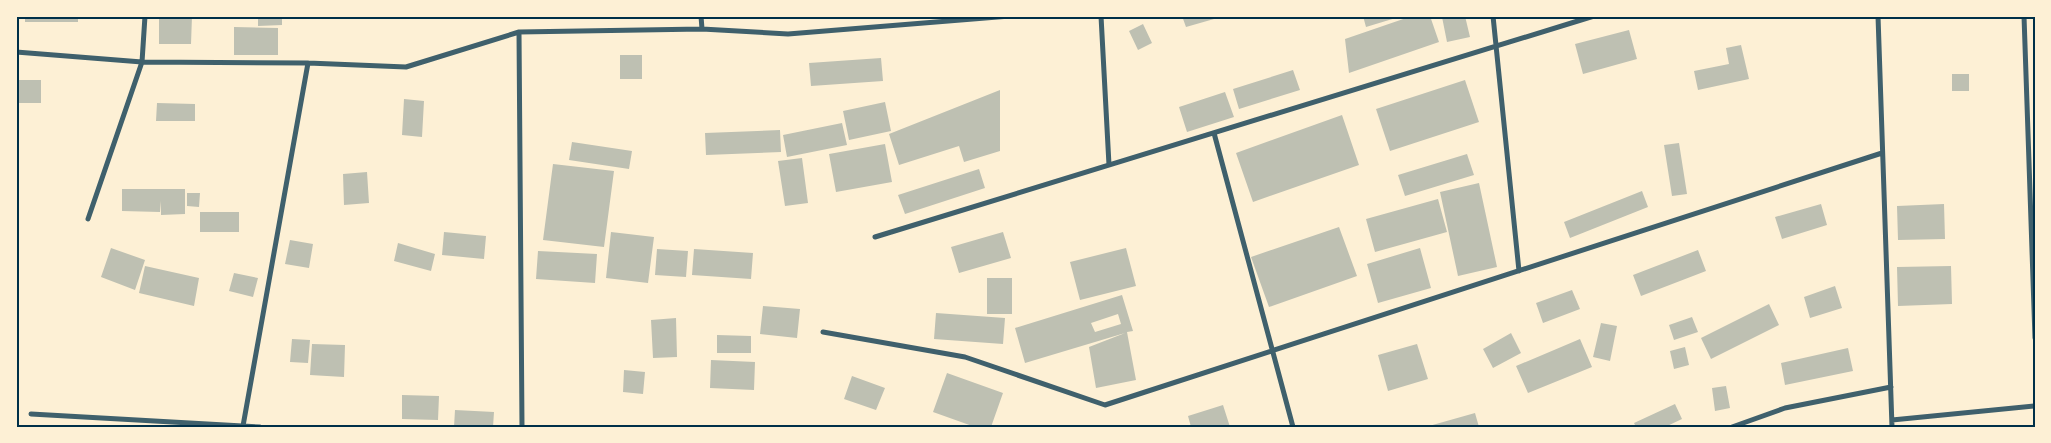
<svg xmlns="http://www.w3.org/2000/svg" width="2051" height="443" font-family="'Fira Sans Condensed',sans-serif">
<rect width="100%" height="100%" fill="#fdf0d5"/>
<path fill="#bec0b2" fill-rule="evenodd" d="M25,16H78V22H25Z
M159,16H192L191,44H159Z
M258,16H282V25L258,26Z
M1182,16H1221V17L1186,27Z
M1363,16H1399V17L1366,27Z
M1412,16H1430L1439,42L1349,73L1345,39Z
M1465,16L1470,37L1447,42L1442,17Z
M1143,24L1152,43L1138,50L1129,31Z
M234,27L278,28V55H234Z
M1629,30L1637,59L1583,74L1575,44Z
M1741,45L1749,79L1698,90L1694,71L1729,64L1726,48Z
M620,55H642V79H620Z
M881,58L883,81L811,86L809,63Z
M1293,70L1300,90L1239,109L1233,89Z
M1952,74H1969V91H1952Z
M16,80H41V103H16Z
M1465,80L1479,122L1390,151L1376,109Z
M1000,90V151L964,162L959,146L899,165L889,134Z
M1225,92L1234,117L1187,132L1179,107Z
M404,99L424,101L422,137L402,135Z
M885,102L891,131L849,140L843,111Z
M157,103L195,104V121H156Z
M1342,115L1359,165L1253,202L1236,153Z
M842,123L847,145L787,157L783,135Z
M780,130L781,152L706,155L705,133Z
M572,142L632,151L629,169L569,160Z
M1679,143L1687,194L1672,196L1664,145Z
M885,144L892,182L836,192L829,154Z
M1467,154L1474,175L1405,196L1398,175Z
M802,158L808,203L785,206L778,161Z
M553,164L614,171L604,247L543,240Z
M979,169L985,188L905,214L898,195Z
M367,172L369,203L344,205L343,174Z
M1479,183L1497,267L1458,276L1440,192Z
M122,189H185V214L161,215V201L160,212L122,211Z
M1642,191L1648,207L1570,238L1564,222Z
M187,193H200L199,207L187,206Z
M1438,199L1447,232L1375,252L1366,219Z
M1821,204L1827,225L1782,239L1775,217Z
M1944,204L1945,239L1898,240L1897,206Z
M200,212H239V232H200Z
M1339,227L1357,276L1269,307L1251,257Z
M444,232L486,236L484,259L442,255Z
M611,232L654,237L648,283L606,278Z
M1003,232L1011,258L959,273L951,247Z
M290,240L313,244L309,268L285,264Z
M398,243L435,254L431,271L394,261Z
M111,248L145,260L135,290L101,277Z
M1126,248L1136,286L1080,300L1070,262Z
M1420,248L1431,288L1378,303L1367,264Z
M657,249L688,251L686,277L655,275Z
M694,249L753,253L751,279L692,275Z
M1698,250L1706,271L1641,296L1633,275Z
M538,251L597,254L595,283L536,279Z
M145,266L199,278L194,306L139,293Z
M1951,266L1952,304L1898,306L1897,267Z
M234,273L258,278L253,297L229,291Z
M987,278H1012V314H987Z
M1835,286L1842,308L1810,318L1804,297Z
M1572,290L1580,309L1543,323L1536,303Z
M1122,295L1133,331L1127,332L1136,380L1096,388L1089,347L1125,333L1025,363L1015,328ZM1118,314L1121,324L1095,332L1091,323Z
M1769,304L1779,325L1711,359L1701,338Z
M763,306L800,309L797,338L760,334Z
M936,313L1005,318L1003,344L934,339Z
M1692,317L1698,332L1674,340L1669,325Z
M676,318L677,357L653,358L651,320Z
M1601,323L1617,326L1610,361L1593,357Z
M1511,333L1521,353L1493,368L1483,349Z
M717,335L751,336V353H717Z
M292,339L310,340L308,363L290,362Z
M1580,339L1592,367L1528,393L1516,366Z
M312,344L345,345L344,377L310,375Z
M1417,344L1428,379L1388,391L1378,355Z
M1685,347L1689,365L1674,369L1670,351Z
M1848,348L1853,371L1785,385L1781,363Z
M711,360L755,362L754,390L710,388Z
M624,370L645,372L643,394L623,392Z
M947,373L1003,393L991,427H975L933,412Z
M852,376L885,388L876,410L844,399Z
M1726,386L1730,408L1715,411L1712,388Z
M402,395L439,396L438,420L402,419Z
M1675,404L1682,419L1665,427H1636L1634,423Z
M1223,405L1230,427H1191L1188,416Z
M455,410L494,412L493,427H454Z
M1475,413L1479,427H1429V426Z"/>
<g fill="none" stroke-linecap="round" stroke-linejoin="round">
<path stroke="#3f606c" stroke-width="5" d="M701,16L702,29
M1101,16L1109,165
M1493,16L1519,271
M1878,16L1892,427
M2024,16L2035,338
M519,32L522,427
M16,52L142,62L308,63L406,67L519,32L702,29L788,34L1010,16
M1214,133L1293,427
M88,219L142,62L145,16
M875,237L1594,16
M823,332L965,357L1105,405L1882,153
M31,414L260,427
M1892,420L2035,406
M243,426L308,63
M1732,427L1785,408L1891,387"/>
</g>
<rect width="2051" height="443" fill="none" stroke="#fdf0d5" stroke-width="35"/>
<rect x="18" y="18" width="2016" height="408" fill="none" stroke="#003049" stroke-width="2"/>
</svg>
